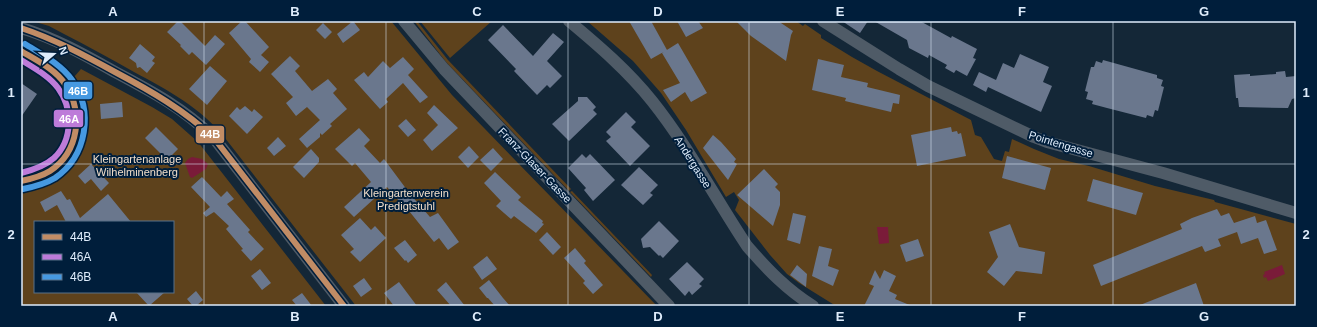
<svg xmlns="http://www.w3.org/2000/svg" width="1317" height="327" font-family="Helvetica,sans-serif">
<rect width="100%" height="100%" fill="#142737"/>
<path fill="#5e421c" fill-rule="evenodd" d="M32,21H391L452,95L657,306H356L225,138C201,108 168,90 134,72C111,59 88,46 64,34L49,26Z
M414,21H417L448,60L571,189L569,191L446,62Z
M420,21H492L450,58Z
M587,21H796L803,26L805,24L821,35V38L852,57L877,71L971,120L975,135L981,137L994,159L1002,161L1005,151L1009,152L1012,139L1034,149L1059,159L1089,166L1155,186L1214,200L1215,202L1296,224V306H836L799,283L787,274L770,255L735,210L739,200L734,192L726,197L686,130L661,93L633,61Z
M81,69L152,107L172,119L198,142L326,306H21V193C31,190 41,188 50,183C91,161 99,114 74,77ZM35,222H173V292H35Z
M572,191L652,275L651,277L570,192Z"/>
<path fill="#7a1b39" d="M192,157L202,159L208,164L206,169L192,178L190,177L185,163L188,159Z
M877,227H888L889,243L879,244Z
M1282,265L1285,274L1268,281L1266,277L1264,278L1263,275L1265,274L1264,272Z"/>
<path fill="#6a778d" d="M178,21H180L205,46L215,35L225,44L206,65L192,52L189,55L180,46L181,45L167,32Z
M242,21H245L269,47L261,55L269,62L260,72L249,62L251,59L229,33Z
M353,21L360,30L343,43L337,34Z
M629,21H651L667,50L651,59Z
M677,21H698L703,28L686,37Z
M736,21H778L793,31L791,35L786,61L751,36Z
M842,21H868L860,33Z
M874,21H920L951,38L952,36L977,49L973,58L976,59L967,76L956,70L954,73L945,68L947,65L929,55L928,58L909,48L907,40Z
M323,23L332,32L325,39L316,30Z
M503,25L533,56L553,33L564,42L547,61L562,76L550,88L547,85L537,95L514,71L516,69L488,40Z
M678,43L707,93L691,102L685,92L671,102L663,90L680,83L662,53Z
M140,44L155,57L152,61L155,63L147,73L140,67L137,68L136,63L129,58Z
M1020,54L1049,67L1043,82L1052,86L1041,112L988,87L986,92L973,85L979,72L996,80L1003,63L1014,68Z
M290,56L300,66L295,71L312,91L328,79L337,89L333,93L347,109L330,124L332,126L322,135L320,133V137L307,148L299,139L320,120L307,107L296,116L286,103L293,97L271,74Z
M403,57L414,69L408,75L428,97L420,103L403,83L386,99L388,102L380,109L354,80L364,72L368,77L383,61L390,68Z
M818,59L844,65L841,77L868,83L867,87L900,95L899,104L893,103L891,112L845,101L846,98L812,90Z
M1103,60L1157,75V78L1163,80L1161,86L1164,87L1158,111L1155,110L1153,117L1147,115L1146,118L1107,108L1092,104L1093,101L1086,99L1088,92L1085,91L1091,67H1094L1096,61L1102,63Z
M210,66L227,81L207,105L189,89Z
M1285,71L1286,77L1296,76V98L1292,99L1288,108L1239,107L1238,98H1236L1234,75L1250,74V76L1276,74V72Z
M21,83L37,94L21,117Z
M578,97H587L596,107L593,110L597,114L569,141L552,124L578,101Z
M122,102L123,117L101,119L100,104Z
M434,105L458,128L432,151L423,140L438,125L427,113Z
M245,106L252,112L254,109L263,117L247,134L229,116L237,107L240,110Z
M626,112L636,122L631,127L650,146L630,166L606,141L611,137L606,132Z
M406,119L416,130L408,137L398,126Z
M156,127L178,149L167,160L145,138Z
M951,127L952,132L957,131L958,134L961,133L966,156L917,166L911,135Z
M359,128L370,140L364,146L380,163L384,159L410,194L430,217L438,213L459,242L448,250L439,238L434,242L401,201L400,202L387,187L354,217L344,207L371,182L355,163L352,166L335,149Z
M713,135L721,142L736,159L734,162L737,164L728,180L703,148Z
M278,137L286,146L274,156L267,148Z
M469,146L479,157L468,168L458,157Z
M493,148L503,159L491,171L480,160Z
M311,149L319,158V162L304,178L293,167Z
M582,154L586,158L590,154L615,180L593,201L584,190L586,188L568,168Z
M1007,156L1051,168L1045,190L1002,178Z
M91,164L109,183L101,191L91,179L85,184L78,176Z
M639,167L658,185L650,193L653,195L643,205L621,185Z
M764,169L778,184L775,187L780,192V205L773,226L737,195Z
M495,172L521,197L518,200L543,221L542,223L544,224L536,233L514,216L511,219L496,206L501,201L484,183Z
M202,177L221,197L227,191L234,199L227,204L250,230L248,232L264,249L251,261L241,250L243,249L226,229L229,226L214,212L206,217L203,213L210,207L191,187Z
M1093,179L1143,193L1136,215L1087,201Z
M61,191L67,200L70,199L80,218L108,194L131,222H66L57,205L45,212L40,202Z
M1217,209L1221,216L1229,213L1234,223L1255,216L1257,223L1266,220L1277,250L1264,254L1258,238L1241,244L1237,232L1218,239L1221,246L1205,252L1202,246L1101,286L1093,265L1182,229L1180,224L1192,218Z
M793,213L806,216L800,244L787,240Z
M360,218L371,230L375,226L386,238L360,262L350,252L354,249L341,235Z
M659,221L679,241L663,258L660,255L659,256L650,247L643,248L641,239Z
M1010,224L1019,247L1045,252L1042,274L1016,271L1004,286L987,272L998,257L989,232Z
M547,232L561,247L553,255L539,240Z
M918,239L924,256L906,262L900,245Z
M405,240L417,255L408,263L406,260L405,261L394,248Z
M819,246L832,249L828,266L839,270L833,286L812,276Z
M575,248L586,261L584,263L603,285L593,294L583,283L585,281L564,258Z
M487,256L497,269L482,280L473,267Z
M687,262L704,279L699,284L702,286L692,295L689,291L685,296L669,279Z
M797,265L807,274L806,287L790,275Z
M260,269L271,283L262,290L251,276Z
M875,270L880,279L884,270L896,276L889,291L897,295L895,299L912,306H864L874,286L869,284Z
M364,278L372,289L361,297L353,286Z
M489,280L503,298L510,306H495L488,298H487L479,288Z
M399,282L417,306H394L384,293Z
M446,282L465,306H451L437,290Z
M1196,283L1204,306H1141L1140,305Z
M196,291L203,300L196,306H193L187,299Z
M136,292H165L149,306Z
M302,293L312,306H297L292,300Z"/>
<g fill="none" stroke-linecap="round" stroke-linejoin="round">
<path stroke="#4f5b67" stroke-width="12" d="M404,21L444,69L669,306
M569,21C599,46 628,71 652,101C688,146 715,198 747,246C767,269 787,290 813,306
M823,21L899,69L928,86L1034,137L1047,142L1163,173L1296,213
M21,28C55,38 85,55 115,72C153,92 183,108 214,138L344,306
M21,51C35,60 55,70 65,84C85,111 80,153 50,171C41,176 31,179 21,181"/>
<defs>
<path id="bus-1" d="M21,28C54,39 84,55 115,72C151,91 184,110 214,138L344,306
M21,51C36,60 55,69 65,84C84,112 79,152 50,171C42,176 31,179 21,181"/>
<path id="bus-2" d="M21,60C34,68 49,76 58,88C73,108 73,140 54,158C45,166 33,170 21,173"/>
<path id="bus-3" d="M23,189C33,187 45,184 55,178C87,156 94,111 72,80C61,64 41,54 25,44"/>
</defs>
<use href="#bus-1" stroke="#001e3b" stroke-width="9"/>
<use href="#bus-2" stroke="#001e3b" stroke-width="9"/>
<use href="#bus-3" stroke="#001e3b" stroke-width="9"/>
<use href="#bus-1" stroke="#c18c65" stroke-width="6"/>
<use href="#bus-2" stroke="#bd7bd9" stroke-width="6"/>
<use href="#bus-3" stroke="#4699e1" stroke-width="6"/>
</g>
<path fill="none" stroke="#deecfb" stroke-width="1" stroke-opacity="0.55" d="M204,21V306M386,21V306M568,21V306M749,21V306M931,21V306M1113,21V306M21,164H1296"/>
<g text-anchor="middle" stroke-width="4" stroke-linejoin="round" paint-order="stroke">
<g font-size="11" fill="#deecfb" stroke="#001e3b">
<text transform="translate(1061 144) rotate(17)" y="4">Pointengasse</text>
<text transform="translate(693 162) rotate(58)" y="4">Andergasse</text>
<text transform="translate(535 165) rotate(46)" y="4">Franz-Glaser-Gasse</text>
</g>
<g font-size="11" fill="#f1deca" stroke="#001e3b">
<text x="137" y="163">Kleingartenanlage<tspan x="137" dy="13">Wilhelminenberg</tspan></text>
<text x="406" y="197">Kleingartenverein<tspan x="406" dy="13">Predigtstuhl</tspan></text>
</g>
</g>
<g stroke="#001e3b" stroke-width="1.5">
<rect x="63" y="81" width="30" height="19" rx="4" fill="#4699e1"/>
<rect x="53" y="109" width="31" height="19" rx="4" fill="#bd7bd9"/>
<rect x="195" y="125" width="30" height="19" rx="4" fill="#c18c65"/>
</g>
<g font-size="11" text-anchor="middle" font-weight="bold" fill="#fff">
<text x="78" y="95">46B</text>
<text x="69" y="123">46A</text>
<text x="210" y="138">44B</text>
</g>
<rect width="1317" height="327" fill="none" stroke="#001e3b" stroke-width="44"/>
<rect x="34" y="221" width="140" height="72" fill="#001e3b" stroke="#597088"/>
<rect x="42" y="234" width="20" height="6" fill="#c18c65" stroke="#597088"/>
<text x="70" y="241" font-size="12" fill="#deecfb">44B</text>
<rect x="42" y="254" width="20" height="6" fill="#bd7bd9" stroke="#597088"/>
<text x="70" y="261" font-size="12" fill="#deecfb">46A</text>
<rect x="42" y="274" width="20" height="6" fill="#4699e1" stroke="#597088"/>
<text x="70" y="281" font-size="12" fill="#deecfb">46B</text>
<g transform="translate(54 54) rotate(71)" stroke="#001e3b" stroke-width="3" paint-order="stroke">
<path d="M0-3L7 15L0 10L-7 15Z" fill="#deecfb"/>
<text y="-6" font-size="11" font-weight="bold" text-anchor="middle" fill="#deecfb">N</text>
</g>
<rect x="22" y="22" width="1273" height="283" fill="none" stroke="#deecfb" stroke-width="1.5"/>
<g font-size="13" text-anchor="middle" font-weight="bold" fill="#deecfb">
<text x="113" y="16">A</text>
<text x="295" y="16">B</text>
<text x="477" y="16">C</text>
<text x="658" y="16">D</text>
<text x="840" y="16">E</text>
<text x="1022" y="16">F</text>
<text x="1204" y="16">G</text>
<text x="11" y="97">1</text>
<text x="1306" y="97">1</text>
<text x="11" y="239">2</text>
<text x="1306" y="239">2</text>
<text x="113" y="321">A</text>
<text x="295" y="321">B</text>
<text x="477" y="321">C</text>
<text x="658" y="321">D</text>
<text x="840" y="321">E</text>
<text x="1022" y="321">F</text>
<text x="1204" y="321">G</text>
</g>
</svg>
